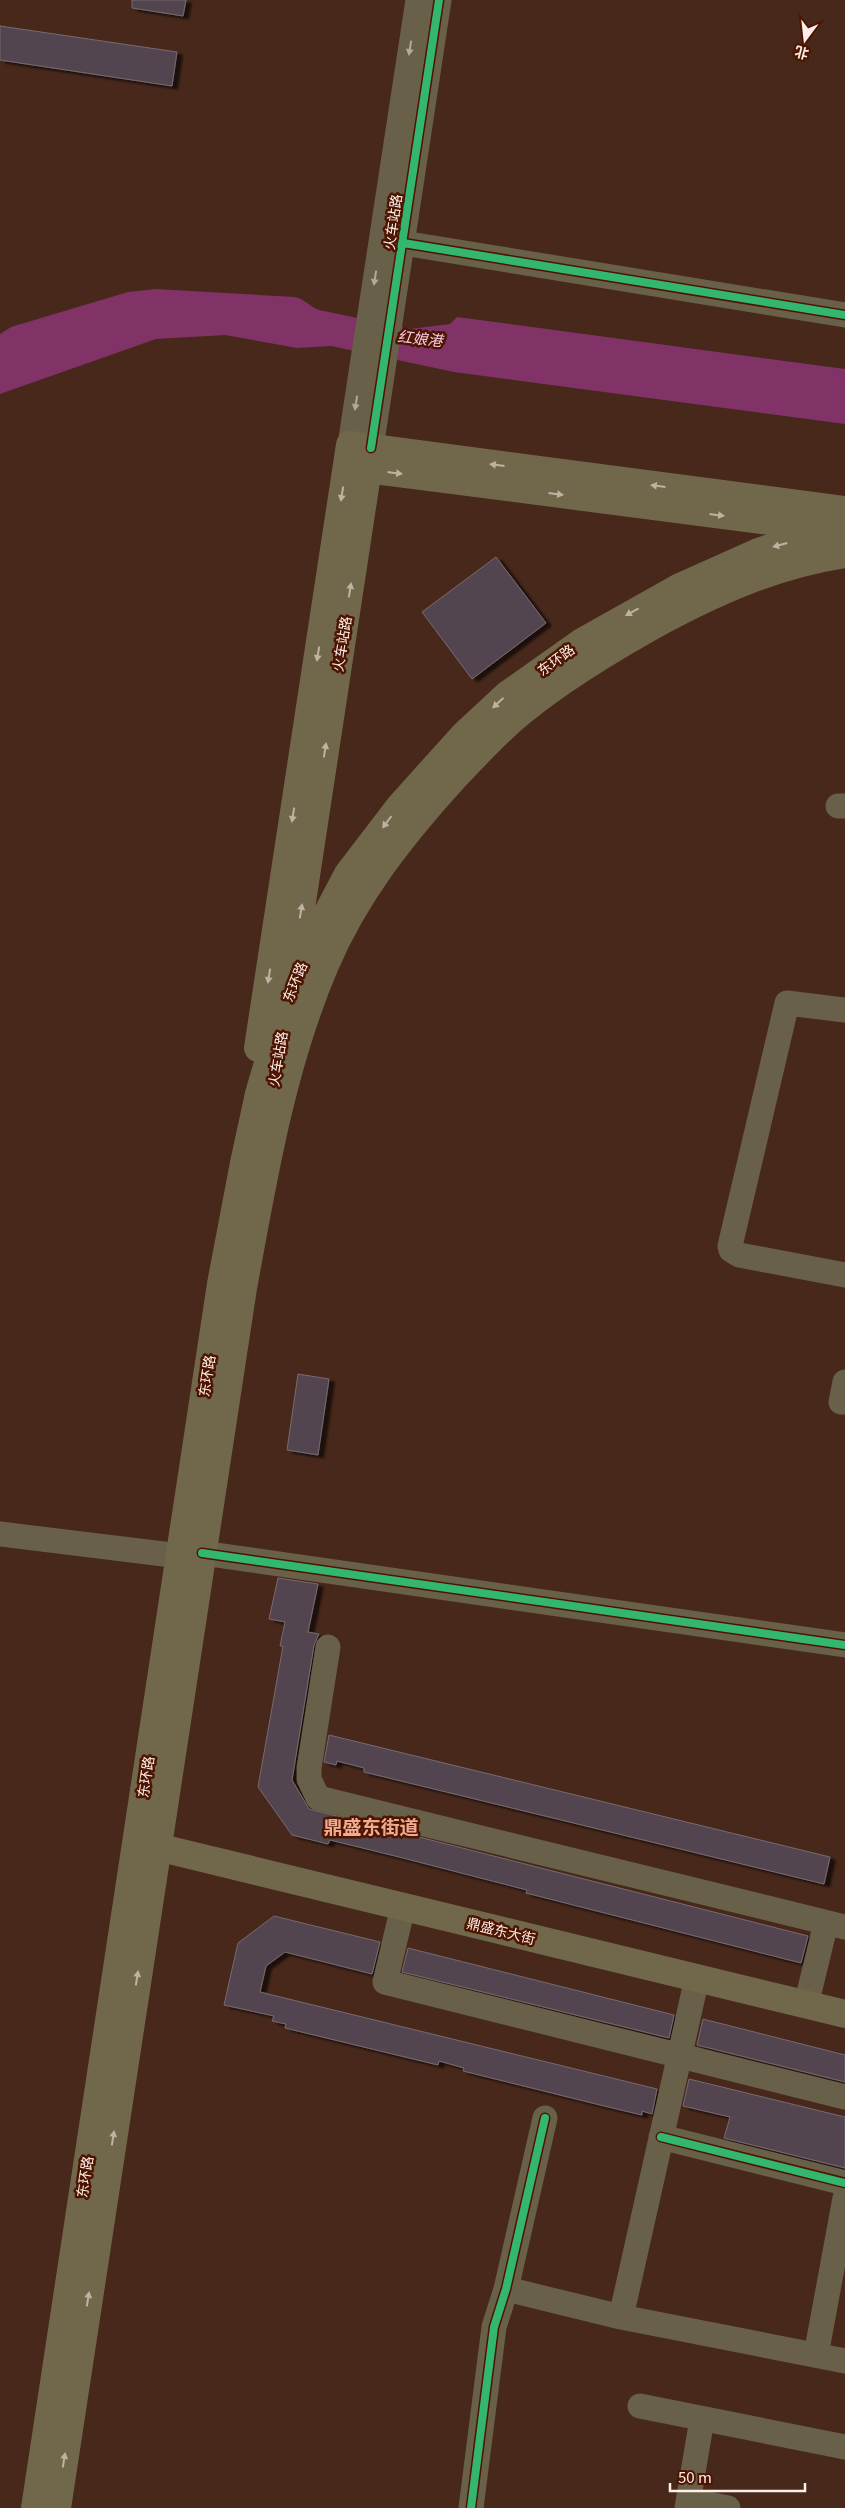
<svg xmlns="http://www.w3.org/2000/svg" width="845" height="2508" font-family="Georgia,'Noto Sans SC',serif">
<defs>
<filter id="shadow"><feDropShadow dx="5.5" dy="3" stdDeviation="1" flood-color="#0009"/></filter>
</defs>
<rect width="100%" height="100%" fill="#47281b"/>
<path fill="#813368" d="M156,289L295,297C305,299 310,307 319,310L410,329L450,324L457,317L845,369V424L454,372L331,346L297,348L225,335L156,339L0,394V334L11,327L128,292Z"/>
<path fill="#53454f" stroke="#776a70" filter="url(#shadow)" d="M132,0H186L183,16L132,8Z
M0,26L177,52L172,86L0,60Z
M496,557L546,623L472,679L422,612Z
M298,1374L329,1379L318,1455L287,1450Z
M278,1578L318,1584L308,1632L319,1634L314,1645L292,1780L309,1809L808,1936L801,1963L526,1893L527,1890L399,1857L330,1840L328,1844L292,1835L258,1787L283,1646H280L285,1622L269,1619Z
M329,1735L830,1857L824,1884L364,1772V1768L337,1761L336,1765L324,1762Z
M274,1916L380,1942L372,1974L285,1952L266,1966L260,1992L657,2089L652,2114L642,2111V2115L600,2105L463,2071L464,2068L439,2061L438,2065L285,2028L286,2024L272,2021L274,2016L224,2005L238,1943Z
M408,1948L674,2015L669,2038L402,1972Z
M703,2019L845,2055V2082L697,2045Z
M689,2079L845,2117V2168L724,2138L730,2117L683,2106Z"/>
<g fill="none" stroke-linecap="round" stroke-linejoin="round">
<path stroke="#686049" stroke-width="25" d="M403,243L845,315
M350,445L418,0
M371,448L439,0
M838,806H845
M845,1010L787,1003L730,1246L731,1250L739,1255L845,1275
M845,1382L841,1402H845
M0,1534L180,1556
M202,1553L845,1645
M328,1647L309,1768V1779L318,1798L845,1927
M403,1907L385,1982L845,2097
M806,2005L826,1923
M661,2137L845,2183
M506,2289L621,2317L845,2361
M621,2317L697,1978
M816,2355L845,2198
M640,2406L845,2447
M689,2500L728,2508
M471,2508L494,2327L506,2289L545,2118
M687,2508L702,2419"/>
<path stroke="#71684b" stroke-width="28" d="M351,467L824,528
M293,961L371,448
M258,1048L350,445L845,510
M157,1847L845,2014
M35,2508L221,1284L244,1163L259,1094L285,1004L306,954L348,874L400,806L463,736L507,695L582,642L680,587L756,553L778,545L845,532
M57,2508L243,1288C263,1179 281,1068 325,965C355,895 401,836 452,780C474,757 496,732 521,712C565,676 614,647 663,620C721,589 779,564 845,554"/>
<defs>
<path id="cycleway" d="M403,243L845,315
M371,448L439,0
M202,1553L845,1645
M661,2137L845,2183
M471,2508L494,2327L506,2289L545,2118"/>
</defs>
<use href="#cycleway" stroke="#4d1500" stroke-width="11"/>
<use href="#cycleway" stroke="#33b770" stroke-width="8"/>
</g>
<defs><path id="oneway-solid" d="M-6-.8H1V-3.2L6.5 0L1 3.2V.8H-6Z" transform="scale(1.25)"/></defs>
<g fill="#b3a899">
<use href="#oneway-solid" transform="translate(410 48) rotate(99)"/>
<use href="#oneway-solid" transform="translate(375 278) rotate(99)"/>
<use href="#oneway-solid" transform="translate(356 403) rotate(99)"/>
</g>
<g fill="#bfb2a2">
<use href="#oneway-solid" transform="translate(497 465) rotate(-173)"/>
<use href="#oneway-solid" transform="translate(395 473) rotate(7)"/>
<use href="#oneway-solid" transform="translate(658 486) rotate(-173)"/>
<use href="#oneway-solid" transform="translate(342 494) rotate(99)"/>
<use href="#oneway-solid" transform="translate(556 494) rotate(7)"/>
<use href="#oneway-solid" transform="translate(717 515) rotate(7)"/>
<use href="#oneway-solid" transform="translate(780 545) rotate(165)"/>
<use href="#oneway-solid" transform="translate(350 590) rotate(-81)"/>
<use href="#oneway-solid" transform="translate(632 612) rotate(151)"/>
<use href="#oneway-solid" transform="translate(318 654) rotate(99)"/>
<use href="#oneway-solid" transform="translate(498 703) rotate(137)"/>
<use href="#oneway-solid" transform="translate(325 750) rotate(-81)"/>
<use href="#oneway-solid" transform="translate(293 815) rotate(99)"/>
<use href="#oneway-solid" transform="translate(387 822) rotate(127)"/>
<use href="#oneway-solid" transform="translate(301 911) rotate(-81)"/>
<use href="#oneway-solid" transform="translate(269 976) rotate(99)"/>
<use href="#oneway-solid" transform="translate(137 1978) rotate(-81)"/>
<use href="#oneway-solid" transform="translate(113 2138) rotate(-81)"/>
<use href="#oneway-solid" transform="translate(88 2299) rotate(-81)"/>
<use href="#oneway-solid" transform="translate(64 2460) rotate(-81)"/>
</g>
<g text-anchor="middle" stroke-width="5" stroke-linejoin="round" paint-order="stroke">
<g font-size="14" fill="#feefe9" stroke="#4d1500">
<text transform="translate(393 222) rotate(-82)" y="5">火车站路</text>
<text transform="translate(342 644) rotate(-81)" y="5">火车站路</text>
<text transform="translate(556 660) rotate(-36)" y="5">东环路</text>
<text transform="translate(295 982) rotate(-68)" y="5">东环路</text>
<text transform="translate(278 1059) rotate(-81)" y="5">火车站路</text>
<text transform="translate(207 1376) rotate(-81)" y="5">东环路</text>
<text transform="translate(146 1777) rotate(-81)" y="5">东环路</text>
<text transform="translate(501 1931) rotate(14)" y="5">鼎盛东大街</text>
<text transform="translate(85 2177) rotate(-81)" y="5">东环路</text>
</g>
<g font-size="15" font-style="italic" fill="#f9c9e7" stroke="#4d1500">
<text transform="translate(420 339) rotate(6)" y="5">红娘港</text>
</g>
<g font-size="19" font-weight="bold" fill="#f1ab92" stroke="#4d1500">
<text x="371" y="1834">鼎盛东街道</text>
</g>
</g>
<g transform="translate(805 40) rotate(195)" stroke="#4d1500" stroke-width="4" paint-order="stroke">
<path d="M0-4L9 19L0 12L-9 19Z" fill="#feefe9"/>
<text y="-8" font-size="14" font-weight="bold" text-anchor="middle" fill="#feefe9">北</text>
</g>
<path d="M670 2483v8h135v-8" fill="none" stroke="#feefe9" stroke-width="2.5"/>
<text x="678" y="2483" font-size="15" fill="#feefe9" stroke="#4d1500" stroke-width="4" paint-order="stroke">50 m</text>
</svg>
